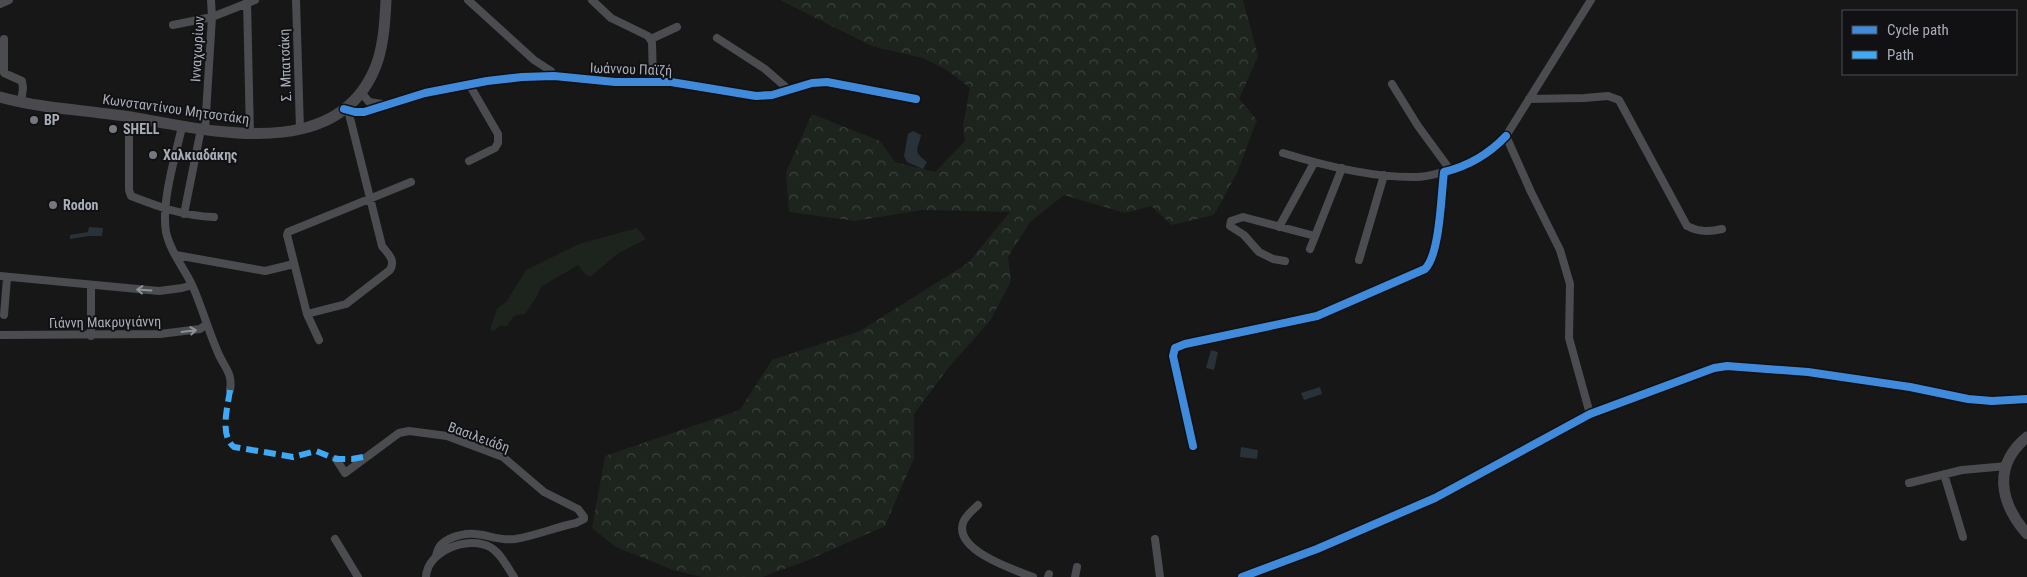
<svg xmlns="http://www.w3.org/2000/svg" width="2027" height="577" font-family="'Roboto Condensed',sans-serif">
<defs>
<pattern id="forest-crowns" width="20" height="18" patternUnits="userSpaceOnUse" patternTransform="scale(1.25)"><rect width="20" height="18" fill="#1d241e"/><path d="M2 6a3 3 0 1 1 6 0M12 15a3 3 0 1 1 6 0" fill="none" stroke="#3b413d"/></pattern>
</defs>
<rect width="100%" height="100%" fill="#171717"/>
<path fill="#1d241e" d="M637,228L646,239L617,254L590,277L585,274L578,265L541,287L536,298L525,314L514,316L506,327L501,325L494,331L490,330L497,309L507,301L526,270L579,244Z"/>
<path fill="url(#forest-crowns)" d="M780,0H1243L1258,56L1239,99L1257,120L1237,173L1214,215L1172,225L1151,206L1125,213L1064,195L1030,222L1008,257L1011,281L990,321L949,367L914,414V458L885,526L806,561L762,577H702L673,570L616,547L592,528L605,456L740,410L772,360L860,331L968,263L1010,212L922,210L855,221L789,212L786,172L812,114L880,141L895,162L935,172L965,141L963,126L970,88L947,70L923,58L872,46Z"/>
<path fill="#2a3239" d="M913,131L921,135C918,150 912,151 927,162L923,169L907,162L904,156L908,134Z
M89,227L103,228L102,236H89L70,239V235L88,232Z
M1211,350L1218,352L1214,370L1206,368Z
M1320,387L1322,394L1304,400L1301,393Z
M1241,447L1258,450L1257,459L1240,457Z"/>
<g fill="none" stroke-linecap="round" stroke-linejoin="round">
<path stroke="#4b4c50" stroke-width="8" d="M247,0L250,135
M296,0L300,129
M468,0L534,60L551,71L554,76
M592,0L611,18L648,36L652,42L653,81
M0,4L9,0
M173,25L212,17L255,0
M717,38L765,69L788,89
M4,39V73L22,81L23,88L21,103
M651,39L677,27
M469,84L498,134V143L495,148L469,161
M1392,84L1418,126L1451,171
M361,92L369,102L382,104
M1529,99L1584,98L1608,96L1619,100L1687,226C1699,232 1709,232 1722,229
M344,109L355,112H364L425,93L487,81L522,77L554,76L615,82H671L756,96L772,95L812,83L827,82L916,99
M129,117V190L131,196C159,207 184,216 214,217
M182,127C175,157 161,203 166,232C170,252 185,269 193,287C203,310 209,333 219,355C225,368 233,374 230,390
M205,130L212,17L211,0
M1283,153C1325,166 1374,178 1417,177C1426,177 1435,174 1444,172
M184,214L201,129
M1279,227L1314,163
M1310,249L1342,168
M176,255L265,271L294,264
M1359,260L1384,175
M1285,261L1273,259L1259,252L1244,235L1230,226L1231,221L1243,217L1315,236
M0,276L159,291L182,288L192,285
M91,286V336
M307,314L346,304L390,270C396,260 388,254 382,246L348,110
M4,315L7,278
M0,335L160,334L200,329L207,324
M319,340L307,314L287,235L288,232L411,182
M1590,414L1569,338L1570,284L1560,250L1531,192L1506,136L1591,0
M1193,446L1173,356L1175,348L1185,344L1317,316L1425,269C1440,254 1441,196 1444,172C1469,166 1488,155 1506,136
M336,459L345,473L399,433L409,431L447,436L503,457L544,492L578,509L584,517V519L576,523C556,527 535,536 515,539C491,542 478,526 449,539C441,543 438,547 436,556
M1944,474L1963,537
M1909,483L1962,470L2007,466
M978,505C973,510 965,516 963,523C954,550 1014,570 1033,577
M335,539L358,577
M1155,539L1160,577
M426,577C427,551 468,535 490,547C501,553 507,567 514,577
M1048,577L1049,574
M1075,577L1077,567
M1242,577L1317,549L1435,498L1590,414L1714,368L1727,366L1808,372L1910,387L1968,399L1992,401L2027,399"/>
<path stroke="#4a4a4e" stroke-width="11" d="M0,97C43,109 87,110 131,117C211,131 343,165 378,60C384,40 385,20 386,0
M2027,437C1992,466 2000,503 2027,534"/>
<path stroke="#3fa9f5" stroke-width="6" stroke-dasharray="12 6" stroke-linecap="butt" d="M230,390C228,406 219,435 234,447L293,457L316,451L336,459H352L369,456"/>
<defs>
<path id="cycleway" d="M344,109L355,112H364L425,93L487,81L522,77L554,76L615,82H671L756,96L772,95L812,83L827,82L916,99
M1193,446L1173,356L1175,348L1185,344L1317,316L1425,269C1440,254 1441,196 1444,172C1469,166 1488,155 1506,136
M1242,577L1317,549L1435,498L1590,414L1714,368L1727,366L1808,372L1910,387L1968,399L1992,401L2027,399"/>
</defs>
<use href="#cycleway" stroke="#111113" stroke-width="11"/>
<use href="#cycleway" stroke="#408adc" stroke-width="8"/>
</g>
<defs><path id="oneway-shaft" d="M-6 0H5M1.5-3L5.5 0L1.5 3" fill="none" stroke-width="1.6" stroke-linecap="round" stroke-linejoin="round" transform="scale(1.25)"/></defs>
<g stroke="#8c9099">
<use href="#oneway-shaft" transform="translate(144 290) rotate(-176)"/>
<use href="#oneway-shaft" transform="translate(189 331) rotate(-7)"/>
</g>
<g fill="#757880" stroke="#111113" stroke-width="2">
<circle cx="34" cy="120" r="5"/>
<circle cx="113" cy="129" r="5"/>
<circle cx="153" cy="155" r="5"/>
<circle cx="53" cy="205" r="5"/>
</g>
<g text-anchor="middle" stroke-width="4" stroke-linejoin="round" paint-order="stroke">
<g font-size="14" fill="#a8adb8" stroke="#111113">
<text transform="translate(197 49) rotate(-87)" y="5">Ινναχωρίων</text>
<text transform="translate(285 65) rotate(-92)" y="5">Σ. Μπατσάκη</text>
<text transform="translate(631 69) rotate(2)" y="5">Ιωάννου Παϊζή</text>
<text transform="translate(176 109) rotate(8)" y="5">Κωνσταντίνου Μητσοτάκη</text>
<text transform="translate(105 322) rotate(-1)" y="5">Γιάννη Μακρυγιάννη</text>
<text transform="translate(479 437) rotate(20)" y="5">Βασιλειάδη</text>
</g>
<g font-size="14" font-weight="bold" fill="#a8adb8" stroke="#111113" text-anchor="start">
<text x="44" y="125">BP</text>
<text x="123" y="134">SHELL</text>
<text x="163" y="160">Χαλκιαδάκης</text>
<text x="63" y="210">Rodon</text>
</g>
</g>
<rect x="1842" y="10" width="175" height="65" fill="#111113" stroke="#4d4f55"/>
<rect x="1852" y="26" width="25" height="8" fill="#408adc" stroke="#4d4f55"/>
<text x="1887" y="35" font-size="15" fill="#a8adb8">Cycle path</text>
<rect x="1852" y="51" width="25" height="8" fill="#3fa9f5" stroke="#4d4f55"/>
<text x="1887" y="60" font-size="15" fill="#a8adb8">Path</text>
</svg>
